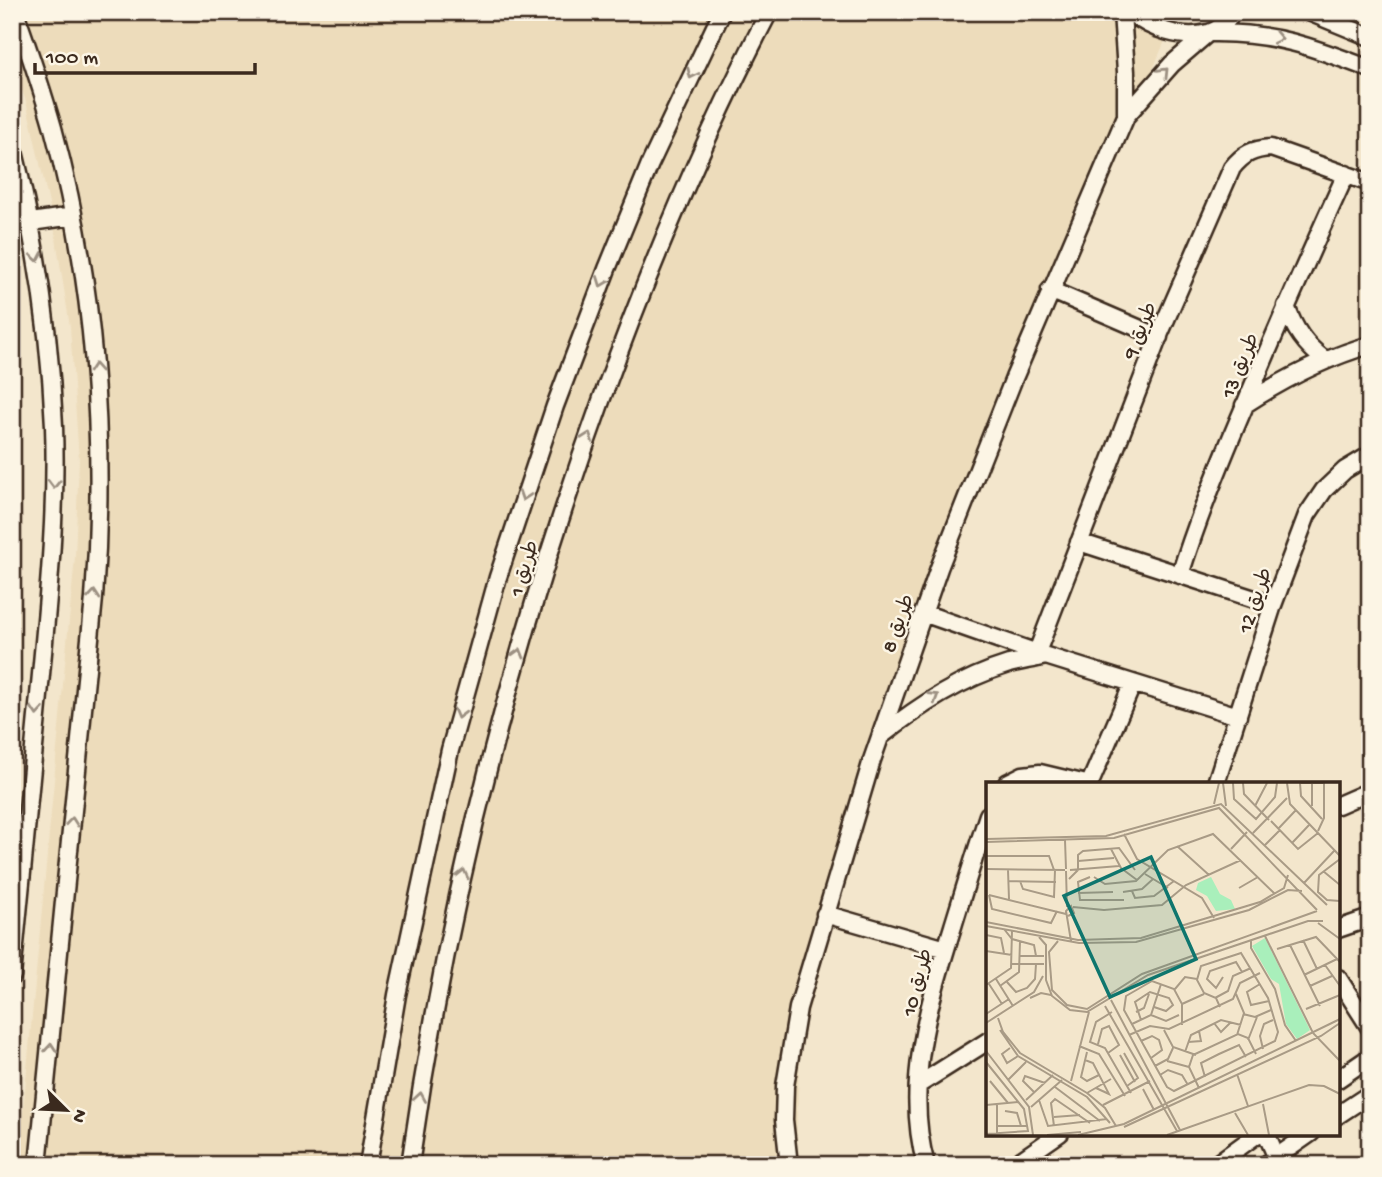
<svg xmlns="http://www.w3.org/2000/svg" width="1382" height="1177" font-family="'Gochi Hand','Playpen Sans Arabic',sans-serif">
<rect width="100%" height="100%" fill="#f3e6cc"/>
<filter id="ink" filterUnits="userSpaceOnUse"><feTurbulence type="fractalNoise" baseFrequency=".0143" numOctaves="2"/><feDisplacementMap in="SourceGraphic" scale="14" xChannelSelector="R" yChannelSelector="G"/><feConvolveMatrix kernelMatrix="1 2 1 2 8 2 1 2 1" color-interpolation-filters="sRGB"/></filter>
<g filter="url(#ink)">
<path fill="#eddcbb" d="M12,12H1177L964,520L859,829L800,1043L796,1143L801,1165H18L75,557L79,460L70,327L54,226L26,101L12,65Z"/>
<g fill="none" stroke-linecap="round" stroke-linejoin="round">
<defs>
<path id="minor" d="M15,12C29,51 42,89 53,128C95,282 106,440 94,598L38,1165
M1122,12L1126,72V116
M1130,12C1150,29 1182,40 1208,33C1219,31 1227,21 1233,12
M1309,12L1370,37
M1211,33C1273,32 1313,47 1370,69
M12,143C35,236 50,330 54,426C57,513 48,599 40,685C31,782 21,879 12,976
M31,222L73,216
M1050,290L1159,337
M1286,306C1294,329 1305,345 1325,360
M1244,405C1284,379 1324,358 1370,345
M1079,542L1273,605
M1180,575C1198,517 1221,461 1245,405C1277,327 1311,251 1346,174
M923,613L1046,656L1238,716
M1037,652L1160,333L1232,168C1243,154 1253,149 1271,148L1370,183
M881,736C920,705 960,679 1009,664C1021,661 1034,659 1046,656
M1007,783L1023,775L1040,773L1082,783
M1090,783L1133,683
M1216,783L1273,605L1307,515L1324,490L1345,470L1370,455
M1338,805L1370,791
M825,914L946,949
M1338,929L1370,918
M1338,978L1370,1028
M1338,1079L1370,1057
M918,1085L988,1041
M1338,1115L1370,1094
M1266,1133L1280,1165
M368,1165L397,995L450,750L498,577L555,406L607,269L650,164L722,12
M410,1165C447,903 512,646 602,398C650,266 704,137 769,12
M789,1165L784,1120L785,1086L798,1008L872,760L939,568L1014,378L1126,116L1172,64L1207,34
M926,1165C903,1084 930,1000 954,923C965,887 976,851 988,815
M1014,1165L1060,1133
M1215,1165L1259,1133
M1265,1165L1311,1133"/>
</defs>
<use href="#minor" stroke="#3b2a1e" stroke-width="21"/>
<use href="#minor" stroke="#fcf5e5" stroke-width="16"/>
</g>
<defs><path id="oneway-chevron" d="M-2-3.5L2.5 0L-2 3.5" fill="none" stroke-width="1.6" stroke-linecap="round" stroke-linejoin="round" transform="scale(1.75)"/></defs>
<g stroke="#9c9082">
<use href="#oneway-chevron" transform="translate(1278 38) rotate(12)"/>
<use href="#oneway-chevron" transform="translate(1164 72) rotate(-46)"/>
<use href="#oneway-chevron" transform="translate(692 74) rotate(115)"/>
<use href="#oneway-chevron" transform="translate(37 257) rotate(80)"/>
<use href="#oneway-chevron" transform="translate(602 282) rotate(111)"/>
<use href="#oneway-chevron" transform="translate(95 368) rotate(-94)"/>
<use href="#oneway-chevron" transform="translate(588 437) rotate(-70)"/>
<use href="#oneway-chevron" transform="translate(54 484) rotate(91)"/>
<use href="#oneway-chevron" transform="translate(524 496) rotate(108)"/>
<use href="#oneway-chevron" transform="translate(94 595) rotate(-85)"/>
<use href="#oneway-chevron" transform="translate(519 653) rotate(-74)"/>
<use href="#oneway-chevron" transform="translate(934 697) rotate(-32)"/>
<use href="#oneway-chevron" transform="translate(37 711) rotate(95)"/>
<use href="#oneway-chevron" transform="translate(459 714) rotate(105)"/>
<use href="#oneway-chevron" transform="translate(72 822) rotate(-84)"/>
<use href="#oneway-chevron" transform="translate(463 874) rotate(-77)"/>
<use href="#oneway-chevron" transform="translate(51 1048) rotate(-85)"/>
<use href="#oneway-chevron" transform="translate(420 1097) rotate(-81)"/>
</g>
</g>
<g text-anchor="middle" stroke-width="5" stroke-linejoin="round" paint-order="stroke">
<g font-size="21" fill="#3b2a1e" stroke="#fcf5e5">
<text transform="translate(1139 330) rotate(-68)" y="7">طريق 9</text>
<text transform="translate(1239 365) rotate(-67)" y="7">طريق 13</text>
<text transform="translate(523 568) rotate(-73)" y="7">طريق 1</text>
<text transform="translate(1254 600) rotate(-71)" y="7">طريق 12</text>
<text transform="translate(897 623) rotate(-70)" y="7">طريق 8</text>
<text transform="translate(916 982) rotate(-75)" y="7">طريق 10</text>
</g>
</g>
<g transform="translate(986 782)">
<rect width="354" height="354" fill="#f3e6cc"/>
<path d="M225,95L234,112L245,118L249,127L230,129L221,114L210,108L212,101ZM279,156L324,248L311,257L300,242L293,202L285,197L266,164Z" fill="#a9efbb"/>
<path fill="none" stroke="#a99b86" stroke-width="2" d="M237,1L240,24M247,1L248,17L270,37L289,15L291,1M257,1L258,12L283,38M301,1L304,22L354,74M314,1L315,14L336,37M315,1H337M228,22L233,1M269,24L281,1M326,24V1M285,39L312,67L332,51M292,47L310,28M332,49L338,36V1M267,51L301,16M138,52L151,77L216,116L228,136M0,57L120,54L235,22L341,123M79,58L80,87M0,60L128,56L233,26L331,128M306,61L324,42M279,63L294,48M191,64L223,93M125,67L135,86L151,98M245,67L261,50M0,74H63L68,88M354,77L333,93L332,110L341,118L354,119M92,79L128,76M0,87L79,88M22,88L23,117M84,88L133,84M80,89L81,125M337,89L354,103M159,92L182,106M104,95L92,100L94,118H138M108,95L119,102L150,99L182,68L227,52L289,112M83,97L92,88V73L97,69L133,66L149,88M22,99L70,100M34,99L37,107L68,115L69,88M318,101L348,69M253,106L272,95M146,109L149,116L168,114L188,99M137,110L156,107L167,97M92,111L127,110M3,113L6,127L65,141L71,129M3,113L80,132M87,125L118,128L176,123L200,103L255,78M82,134L88,131L85,124L80,129L85,159M0,140L92,158L155,156L274,120L298,106L302,93M332,141L354,157M0,144L93,161L150,160L263,128L302,108L316,109M18,147L26,157L48,163L50,174M0,153L15,156L18,171M279,154L327,251L354,279M53,155L60,163V198L66,214L84,228L101,230L162,193L322,139H337M265,158V166L289,207L299,243L310,259M317,158L331,187M72,159L63,170L66,208L81,223L101,227L156,192L331,129M304,163L334,224M291,167L330,155L354,180M0,169L26,173M34,174H58M26,182H58M339,183L354,204M318,193L351,177M237,195L230,206L221,197L224,189L250,180L256,190M10,197L27,224M21,200L30,210L41,206L49,197L50,182M3,202L16,222M274,202L261,210L265,223L283,219M0,203L25,186L26,149M14,204L33,190L34,159M324,204L346,194M189,207L199,195L211,197M250,212L258,231L251,253M44,216L55,211L65,213M229,216L242,209L247,194L265,186M125,218L194,348M196,222L218,212M119,224L191,349M320,227L354,213M126,230L110,240L104,260L119,266L145,311M150,230L158,226L163,212M0,232L23,217M257,232L269,235L285,228M165,233L180,239L193,233M12,236L17,250L34,271L101,311L119,326L130,344M155,238L149,220L164,210L183,216L187,223L180,229L168,225M0,241L48,210L57,194M228,241L235,250L245,240M146,242L165,233L175,202M196,243V222L188,207L166,199L140,214L138,228L181,305L188,309L289,259L292,250L282,216L255,171L215,184L211,198L218,211L230,216L234,225M14,248L32,274L101,315L124,341M178,248L187,265L210,273M143,253L164,244L183,247L247,217L254,201L274,191M262,258L271,235M155,259L166,254L173,258L176,268L165,276M202,260L215,259L213,249M112,262L116,247L123,244L133,263L122,271M93,264L113,272L139,314M24,266L16,272L21,281L32,274M277,267L274,254L278,242L287,238M0,269L43,325L47,353M101,270L95,295L101,299L113,293M199,270L205,253L235,238L255,243M138,271L152,296L141,304M134,273L149,300M99,278L107,281L123,312L110,306M181,279L203,285M0,280L38,327L42,349L0,352M169,284L182,277L187,266M251,292L262,324M174,293L182,288L196,293L202,303M219,295L215,281L233,272L253,263L260,275M22,298L40,280M4,299L22,321M85,299L103,230M69,305L114,339M213,306L203,285L207,273L252,252L262,256L270,272M157,307L168,328M49,311L37,299L39,294L59,301M101,311L125,297M40,318L67,293M53,318L62,344L121,337M277,322L283,353M0,323L33,320M117,323L164,299M45,325L76,298M19,329L31,331L35,344M249,331L262,353M68,335L94,333M11,344H42M68,344L65,321L69,317L104,341M138,345L335,254L354,241M11,352V323M61,353L95,350M92,353L138,342L354,237M181,353L323,303L338,304L354,312"/>
<path fill="#0f766e" fill-opacity="0.15" stroke="#0f766e" stroke-width="3.5" d="M165,75L210,177L124,215L78,114Z"/>
<rect width="354" height="354" fill="none" stroke="#3b2a1e" stroke-width="3.5"/>
</g>
<rect width="1382" height="1177" fill="none" stroke="#fcf5e5" stroke-width="42"/>
<rect x="21" y="21" width="1340" height="1135" fill="none" stroke="#3b2a1e" stroke-width="2.5" filter="url(#ink)"/>
<g transform="translate(66 1110) rotate(114)" stroke="#fcf5e5" stroke-width="5" paint-order="stroke">
<path d="M0-5L12 26L0 18L-12 26Z" fill="#3b2a1e"/>
<text y="-10" font-size="19" font-weight="bold" text-anchor="middle" fill="#3b2a1e">N</text>
</g>
<path d="M35 63v10h220v-10" fill="none" stroke="#3b2a1e" stroke-width="3.5"/>
<text x="46" y="63" font-size="21" fill="#3b2a1e" stroke="#fcf5e5" stroke-width="5" paint-order="stroke">100 m</text>
</svg>
